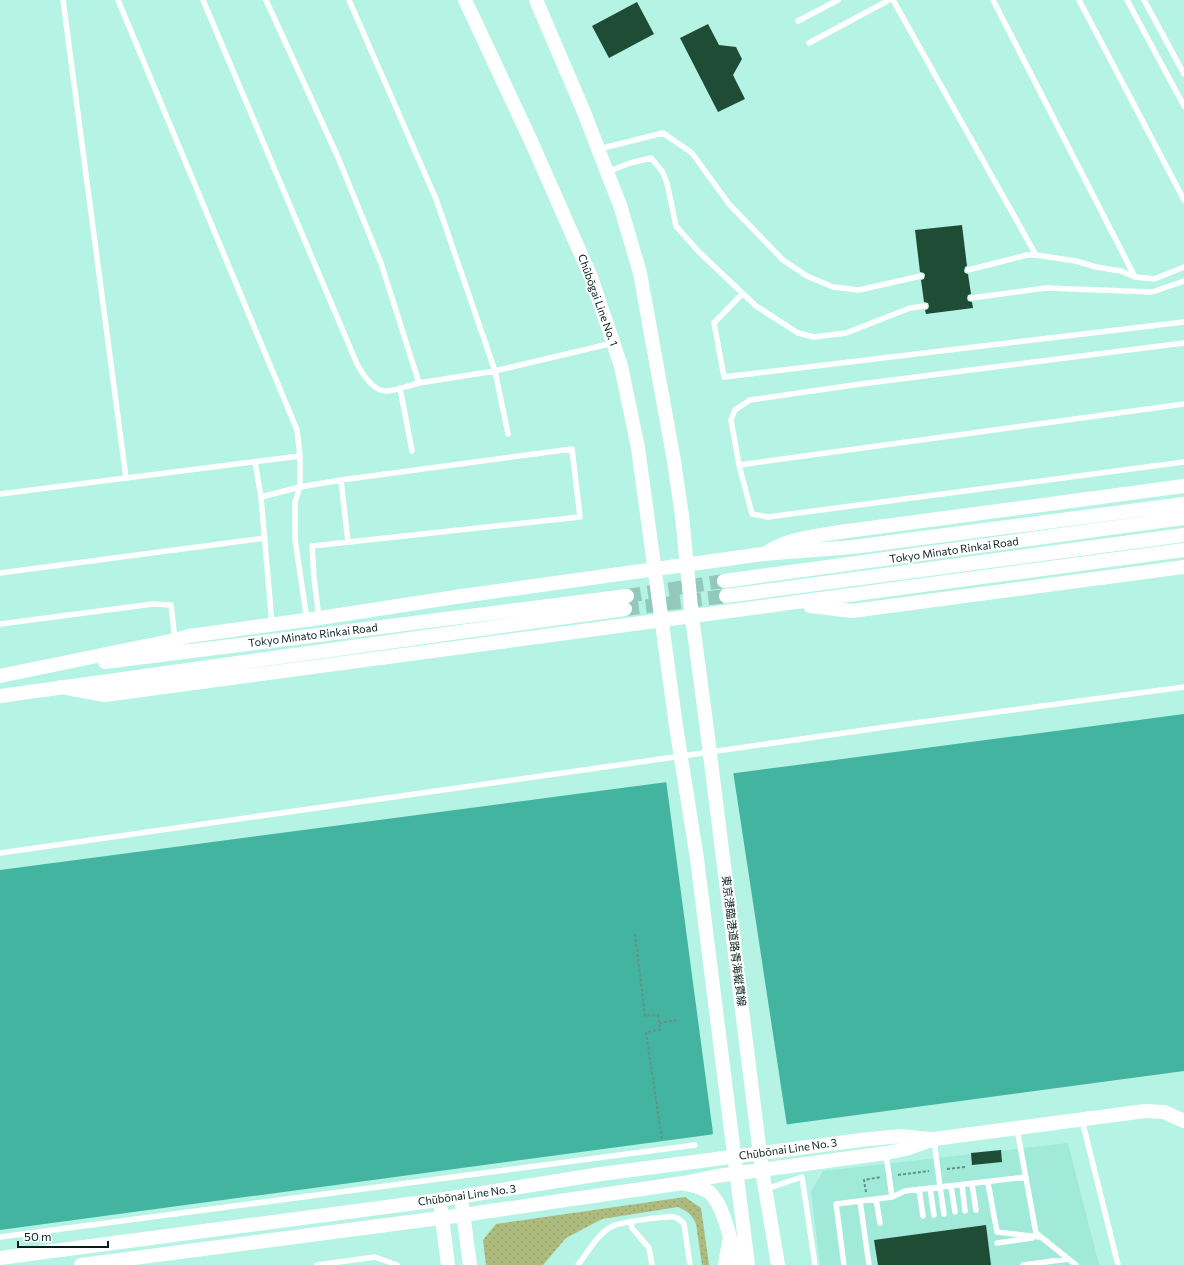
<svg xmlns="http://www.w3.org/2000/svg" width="1184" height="1265" font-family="Commissioner,'Noto Sans JP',sans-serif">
<defs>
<pattern id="grass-dots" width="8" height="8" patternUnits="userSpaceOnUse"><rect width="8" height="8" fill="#adbb7e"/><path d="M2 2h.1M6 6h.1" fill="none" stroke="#93a06c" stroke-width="1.8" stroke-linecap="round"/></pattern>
</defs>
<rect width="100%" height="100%" fill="#b5f3e5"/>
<path fill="#a1e9d9" d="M1068,1143L1099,1265H820L811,1191L823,1171Z"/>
<path fill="url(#grass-dots)" d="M685,1197L701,1208L709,1265H702L696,1224C692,1214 687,1211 678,1207L602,1219L566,1238L543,1265H486L483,1240L496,1224Z"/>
<path fill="#43b4a0" d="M1184,714V1071L0,1230V870Z"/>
<path fill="#b5f3e5" d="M733,771L787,1126L711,1137L713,1133L666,780Z"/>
<path fill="#1e4c35" d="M637,2L654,34L609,58L592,26Z
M708,24L719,45L736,47L742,59L733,75L745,99L718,112L680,38Z
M962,225L967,266L965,267L964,271L965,273L968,274L971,294L968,295L967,298L968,301L972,302L973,308L926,314L925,310L928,309L929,306L928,303L924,302L921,280L924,279L925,275L924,273L920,272L915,230Z
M1001,1150L1002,1162L972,1165L971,1153Z
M986,1225L991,1265H878L874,1240Z"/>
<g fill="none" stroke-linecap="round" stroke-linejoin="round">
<path stroke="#92c9bc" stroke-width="14" stroke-dasharray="14 7" stroke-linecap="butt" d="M627,596L724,581
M625,609L726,596"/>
<path stroke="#659288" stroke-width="2" stroke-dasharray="3 2" stroke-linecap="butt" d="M635,934L645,1016L658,1015L660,1030L646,1032L662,1140
M659,1023L679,1020
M947,1169L965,1167
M898,1175L929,1171
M866,1192L864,1180L881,1177"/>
<path stroke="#fff" stroke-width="5.5" d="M63,0L126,478
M118,0L297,430L300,456V487L261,497
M203,0L357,364C362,373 374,392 387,391C397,390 408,386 419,383
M266,0L337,155L381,263L419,383L495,371L508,434
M349,0L436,199L495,371L613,343
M893,0L1036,255
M993,0L1135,277
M1079,0L1184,200
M1127,0L1184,106
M1144,0L1184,74
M798,21L838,0
M809,43L889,0
M599,149L663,133L692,153L729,204L783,260L807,276L833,287L859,290L921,276
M607,172L630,163L651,158L662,171L667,183L676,226L698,251L756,306L798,333L814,337L846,333L910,308L925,306
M968,270L1027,255H1036L1076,261L1096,267L1121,271L1135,277L1154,279L1184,267
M742,294L714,323L724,377L1184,322
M971,298L1046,288L1152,292L1184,281
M1184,343L861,384L750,400L735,410L731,420L739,465L752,514L768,517L1184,462
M400,388L412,451
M255,462L261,497L272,624
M739,465L1184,404
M341,480L348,542
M0,494L300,456
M0,573L265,538
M307,620L295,539V502L300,487L341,480L572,449L580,517L312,546L314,578L319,618
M0,624L153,604L171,605L175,640
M0,853L907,724L1184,687
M1082,1120L1118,1265
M1017,1129L1036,1233L1076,1265
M988,1183L997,1232L1040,1237
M972,1184L976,1210
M962,1185L965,1211
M951,1186L955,1212
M930,1188L934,1215
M766,1189L802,1177L815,1265
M919,1189L923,1216
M892,1197L905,1191L940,1187L934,1140
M876,1199L880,1223
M860,1201L869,1265
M944,1214L940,1187L1026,1177
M631,1222L632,1228L649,1248L652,1265
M0,1237L695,1145
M997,1243L1032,1238
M317,1265L375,1257L397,1265
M578,1265C588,1252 598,1233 613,1226C621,1222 666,1216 674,1217C679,1218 681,1221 684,1224L690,1265
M844,1265L836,1204L892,1197L886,1154
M1023,1265L1068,1259"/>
<path stroke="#fff" stroke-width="14" d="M465,0L531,141L591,277L621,366L638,448L676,726L697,859L748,1265
M536,0L584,112L607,172L620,205L640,273L674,461L682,516L692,617L706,722L762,1170L778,1265
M769,551C790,538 816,536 840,532L1184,486
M724,581L1184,518
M726,596L1184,535
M810,606L852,611L1184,567
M105,662L627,596
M0,676L175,640L189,636L320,618L462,596L763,554L853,547L1184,504
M61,687L105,695L1184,550
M0,696L625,609
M685,1184C694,1185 701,1187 709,1192C724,1204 732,1246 737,1265
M462,1206L470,1265
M441,1210L448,1265
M0,1258L439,1200L601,1174L861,1140L900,1136L930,1139
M81,1265L463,1215L683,1183L717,1176L886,1153L906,1149L934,1139L1145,1111L1164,1112L1184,1121
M725,1265L729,1242"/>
</g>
<g text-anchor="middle" stroke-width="4" stroke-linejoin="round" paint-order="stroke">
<g font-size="11" fill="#061f1a" stroke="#fff">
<text transform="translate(598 300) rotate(70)" y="4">Chūbōgai Line No. 1</text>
<text transform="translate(954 550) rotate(-8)" y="4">Tokyo Minato Rinkai Road</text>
<text transform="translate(313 635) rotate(-7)" y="4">Tokyo Minato Rinkai Road</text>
<text transform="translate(734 941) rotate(83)" y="4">東京港臨港道路青海縦貫線</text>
<text transform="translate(788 1149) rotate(-8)" y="4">Chūbōnai Line No. 3</text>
<text transform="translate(467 1195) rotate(-8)" y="4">Chūbōnai Line No. 3</text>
</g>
</g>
<path d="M18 1241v6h90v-6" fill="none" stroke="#061f1a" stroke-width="2"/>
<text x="24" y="1241" font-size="12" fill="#061f1a" stroke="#ffffff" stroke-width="3" paint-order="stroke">50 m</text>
</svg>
